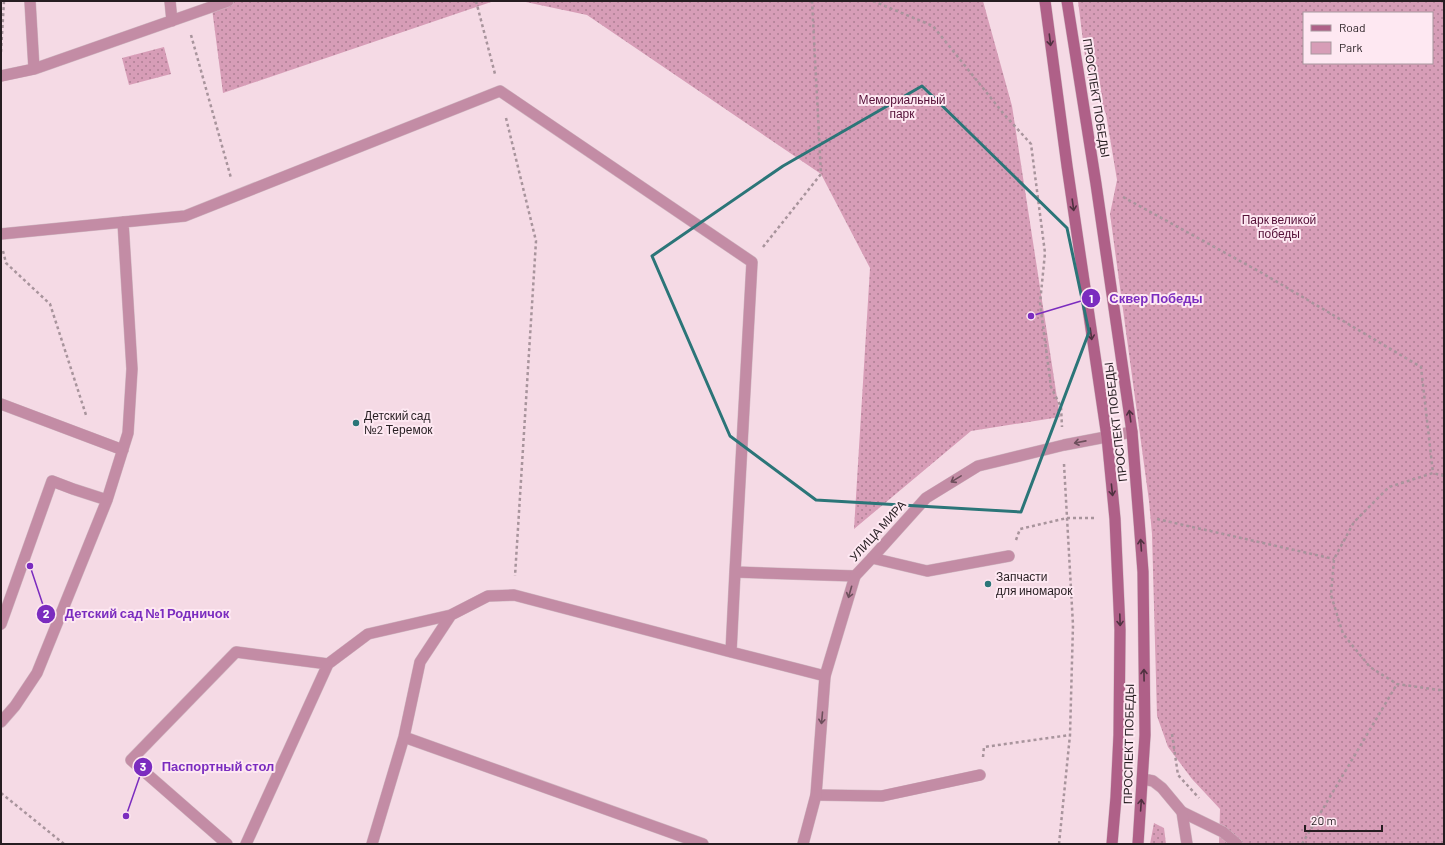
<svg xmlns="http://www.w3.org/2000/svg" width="1445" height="845" font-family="Barlow,sans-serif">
<defs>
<pattern id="green-dots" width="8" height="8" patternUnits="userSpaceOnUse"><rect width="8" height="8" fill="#d79db7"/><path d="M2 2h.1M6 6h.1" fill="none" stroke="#ae7f94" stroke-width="1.8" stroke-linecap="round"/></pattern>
</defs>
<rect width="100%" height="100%" fill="#f5dae5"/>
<path fill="url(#green-dots)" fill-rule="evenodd" d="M211,1H494L223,93Z
M521,1H983L1012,106L1060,417L971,431L854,529L870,268L821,174L587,15Z
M1078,1H1444V844H1219L1220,809L1192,779L1168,747L1157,716L1152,534L1149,501L1110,214L1117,180L1106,114L1088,81ZM1304,13H1432V63H1304Z
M164,47L171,74L129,85L122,58Z
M1154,823L1164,828L1166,844H1150Z"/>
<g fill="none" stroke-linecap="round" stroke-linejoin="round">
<defs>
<path id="service" d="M170,1L172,21
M34,69L228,1
M1,76L34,69L30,1
M1,234L185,216L500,91L752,262L735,572L855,576
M1,404L123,450
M872,558L927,571L1009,556
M1,624L52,481L73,489L107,500
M731,652L825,676
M1,722L15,706L37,673L107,500L128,433L132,369L123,222
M404,737L703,844
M816,795L882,796L980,775
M1182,812L1223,832L1237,844
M227,844L131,760L236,652L328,664L368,634L451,615
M246,844L328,664
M372,844L404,737L420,662L451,615L488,596L514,595L731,652L735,572"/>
<path id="minor" d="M1143,779L1153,781L1162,788L1182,812L1187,844
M803,844L816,795L825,676L855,576L872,558L926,498L978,466L1064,445L1132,432"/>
<path id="secondary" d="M1045,1L1067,166L1107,437L1115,519L1120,630L1119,735L1116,797L1112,844
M1067,1L1096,184L1132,432L1139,520L1143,572L1145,735L1138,844"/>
</defs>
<use href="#service" stroke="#d0b8c2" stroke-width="12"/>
<use href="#minor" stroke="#d0b8c2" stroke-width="12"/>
<use href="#secondary" stroke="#d0b8c2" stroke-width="12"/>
<path stroke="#a8949c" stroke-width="2.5" stroke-dasharray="3 3" stroke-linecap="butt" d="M476,1L495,74
M873,1L933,26L1003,113L1031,144L1045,253L1040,303L1051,387L1061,407L1062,427
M191,35L231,178
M1,52L4,1
M506,118L536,241L515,576
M1123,197L1262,273L1421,367L1433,473
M763,247L821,174L812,1
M3,251L6,263L50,304L86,415
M1444,476L1433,473L1389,487L1354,522L1334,559L1331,595L1343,634L1370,667L1397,684L1439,690L1444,689
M1157,519L1334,559
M1016,540L1020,529L1067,518H1096
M1172,734L1178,775L1199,798
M983,757L984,747L1070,735
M1,793L64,844
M1059,844L1070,735L1073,625L1064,464
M1302,844L1397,684"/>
<use href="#service" stroke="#c38ca5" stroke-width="11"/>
<use href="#minor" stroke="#c38ca5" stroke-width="11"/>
<use href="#secondary" stroke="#af6088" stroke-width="11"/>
</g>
<defs><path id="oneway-shaft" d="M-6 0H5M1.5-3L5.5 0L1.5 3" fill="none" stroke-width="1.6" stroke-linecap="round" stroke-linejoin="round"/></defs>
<g stroke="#4f3140">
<use href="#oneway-shaft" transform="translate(1050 40) rotate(83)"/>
<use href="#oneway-shaft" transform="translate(1073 205) rotate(82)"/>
<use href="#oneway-shaft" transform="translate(1091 334) rotate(82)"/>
<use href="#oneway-shaft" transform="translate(1130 416) rotate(-98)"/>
<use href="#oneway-shaft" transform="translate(1112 490) rotate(84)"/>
<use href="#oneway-shaft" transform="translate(1141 545) rotate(-94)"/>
<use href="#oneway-shaft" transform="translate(1120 620) rotate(88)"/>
<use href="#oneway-shaft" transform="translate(1144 675) rotate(-91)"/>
<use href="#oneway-shaft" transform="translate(1141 805) rotate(-86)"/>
</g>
<g stroke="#6d4f5c">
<use href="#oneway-shaft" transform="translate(1080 442) rotate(169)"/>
<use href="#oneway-shaft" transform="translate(956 479) rotate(149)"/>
<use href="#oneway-shaft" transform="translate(850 592) rotate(106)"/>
<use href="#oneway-shaft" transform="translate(822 718) rotate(95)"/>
</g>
<path fill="none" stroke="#2b7578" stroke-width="3" stroke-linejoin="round" d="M922,86L1067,228L1089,332L1021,512L816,500L730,436L652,256L783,166Z"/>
<g fill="#2b7578" stroke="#fee8f2" stroke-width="1.5">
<circle cx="356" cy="423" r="4"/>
<circle cx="988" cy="584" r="4"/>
</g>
<g text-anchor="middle" stroke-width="4" stroke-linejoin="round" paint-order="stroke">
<g font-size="12" fill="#261d21" stroke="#fee8f2">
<text transform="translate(1096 98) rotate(81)" y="4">ПРОСПЕКТ ПОБЕДЫ</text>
<text transform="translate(1116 422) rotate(-97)" y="4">ПРОСПЕКТ ПОБЕДЫ</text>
<text transform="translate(878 531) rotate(-48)" y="4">УЛИЦА МИРА</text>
<text transform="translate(1129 744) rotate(-89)" y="4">ПРОСПЕКТ ПОБЕДЫ</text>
</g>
<g font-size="12" fill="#540f37" stroke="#fee8f2">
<text x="902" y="104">Мемориальный<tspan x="902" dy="14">парк</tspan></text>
<text x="1279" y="224">Парк великой<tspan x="1279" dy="14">победы</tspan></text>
</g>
<g font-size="12" fill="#261d21" stroke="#fee8f2" text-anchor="start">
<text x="364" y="420">Детский сад<tspan x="364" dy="14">№2 Теремок</tspan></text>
<text x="996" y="581">Запчасти<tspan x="996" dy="14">для иномарок</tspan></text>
</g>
</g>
<path fill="none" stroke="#7b2cbf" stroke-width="1.5" d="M1031 316L1091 298M30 566L46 614M126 816L143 767"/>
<g fill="#7b2cbf" stroke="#fee8f2" stroke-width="1.5">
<circle cx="1031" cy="316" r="4"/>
<circle cx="30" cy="566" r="4"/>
<circle cx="126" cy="816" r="4"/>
<circle cx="1091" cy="298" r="10"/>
<circle cx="46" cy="614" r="10"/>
<circle cx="143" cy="767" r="10"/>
</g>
<g font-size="12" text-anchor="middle" font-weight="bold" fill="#fff">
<text x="1091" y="303">1</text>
<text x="46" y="618">2</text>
<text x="143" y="771">3</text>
</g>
<g font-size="13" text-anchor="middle" font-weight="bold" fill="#7b2cbf" stroke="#fee8f2" stroke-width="4" stroke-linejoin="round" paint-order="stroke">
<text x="1156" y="303">Сквер Победы</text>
<text x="147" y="618">Детский сад №1 Родничок</text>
<text x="218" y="771">Паспортный стол</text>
</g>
<rect width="1445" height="845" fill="none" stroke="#261d21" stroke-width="4"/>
<rect x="1303" y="12" width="130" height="52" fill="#fee8f2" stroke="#a8979e"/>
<rect x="1311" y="25" width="20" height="6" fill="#af6088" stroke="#a8979e"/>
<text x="1339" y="32" font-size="12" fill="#261d21">Road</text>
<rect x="1311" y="42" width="20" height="12" fill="#d79db7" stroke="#a8979e"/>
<text x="1339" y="52" font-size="12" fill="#261d21">Park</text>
<path d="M1305 825v6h77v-6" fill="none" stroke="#261d21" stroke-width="2"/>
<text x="1311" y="825" font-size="12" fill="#261d21" stroke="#fee8f2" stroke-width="3" paint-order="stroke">20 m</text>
</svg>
